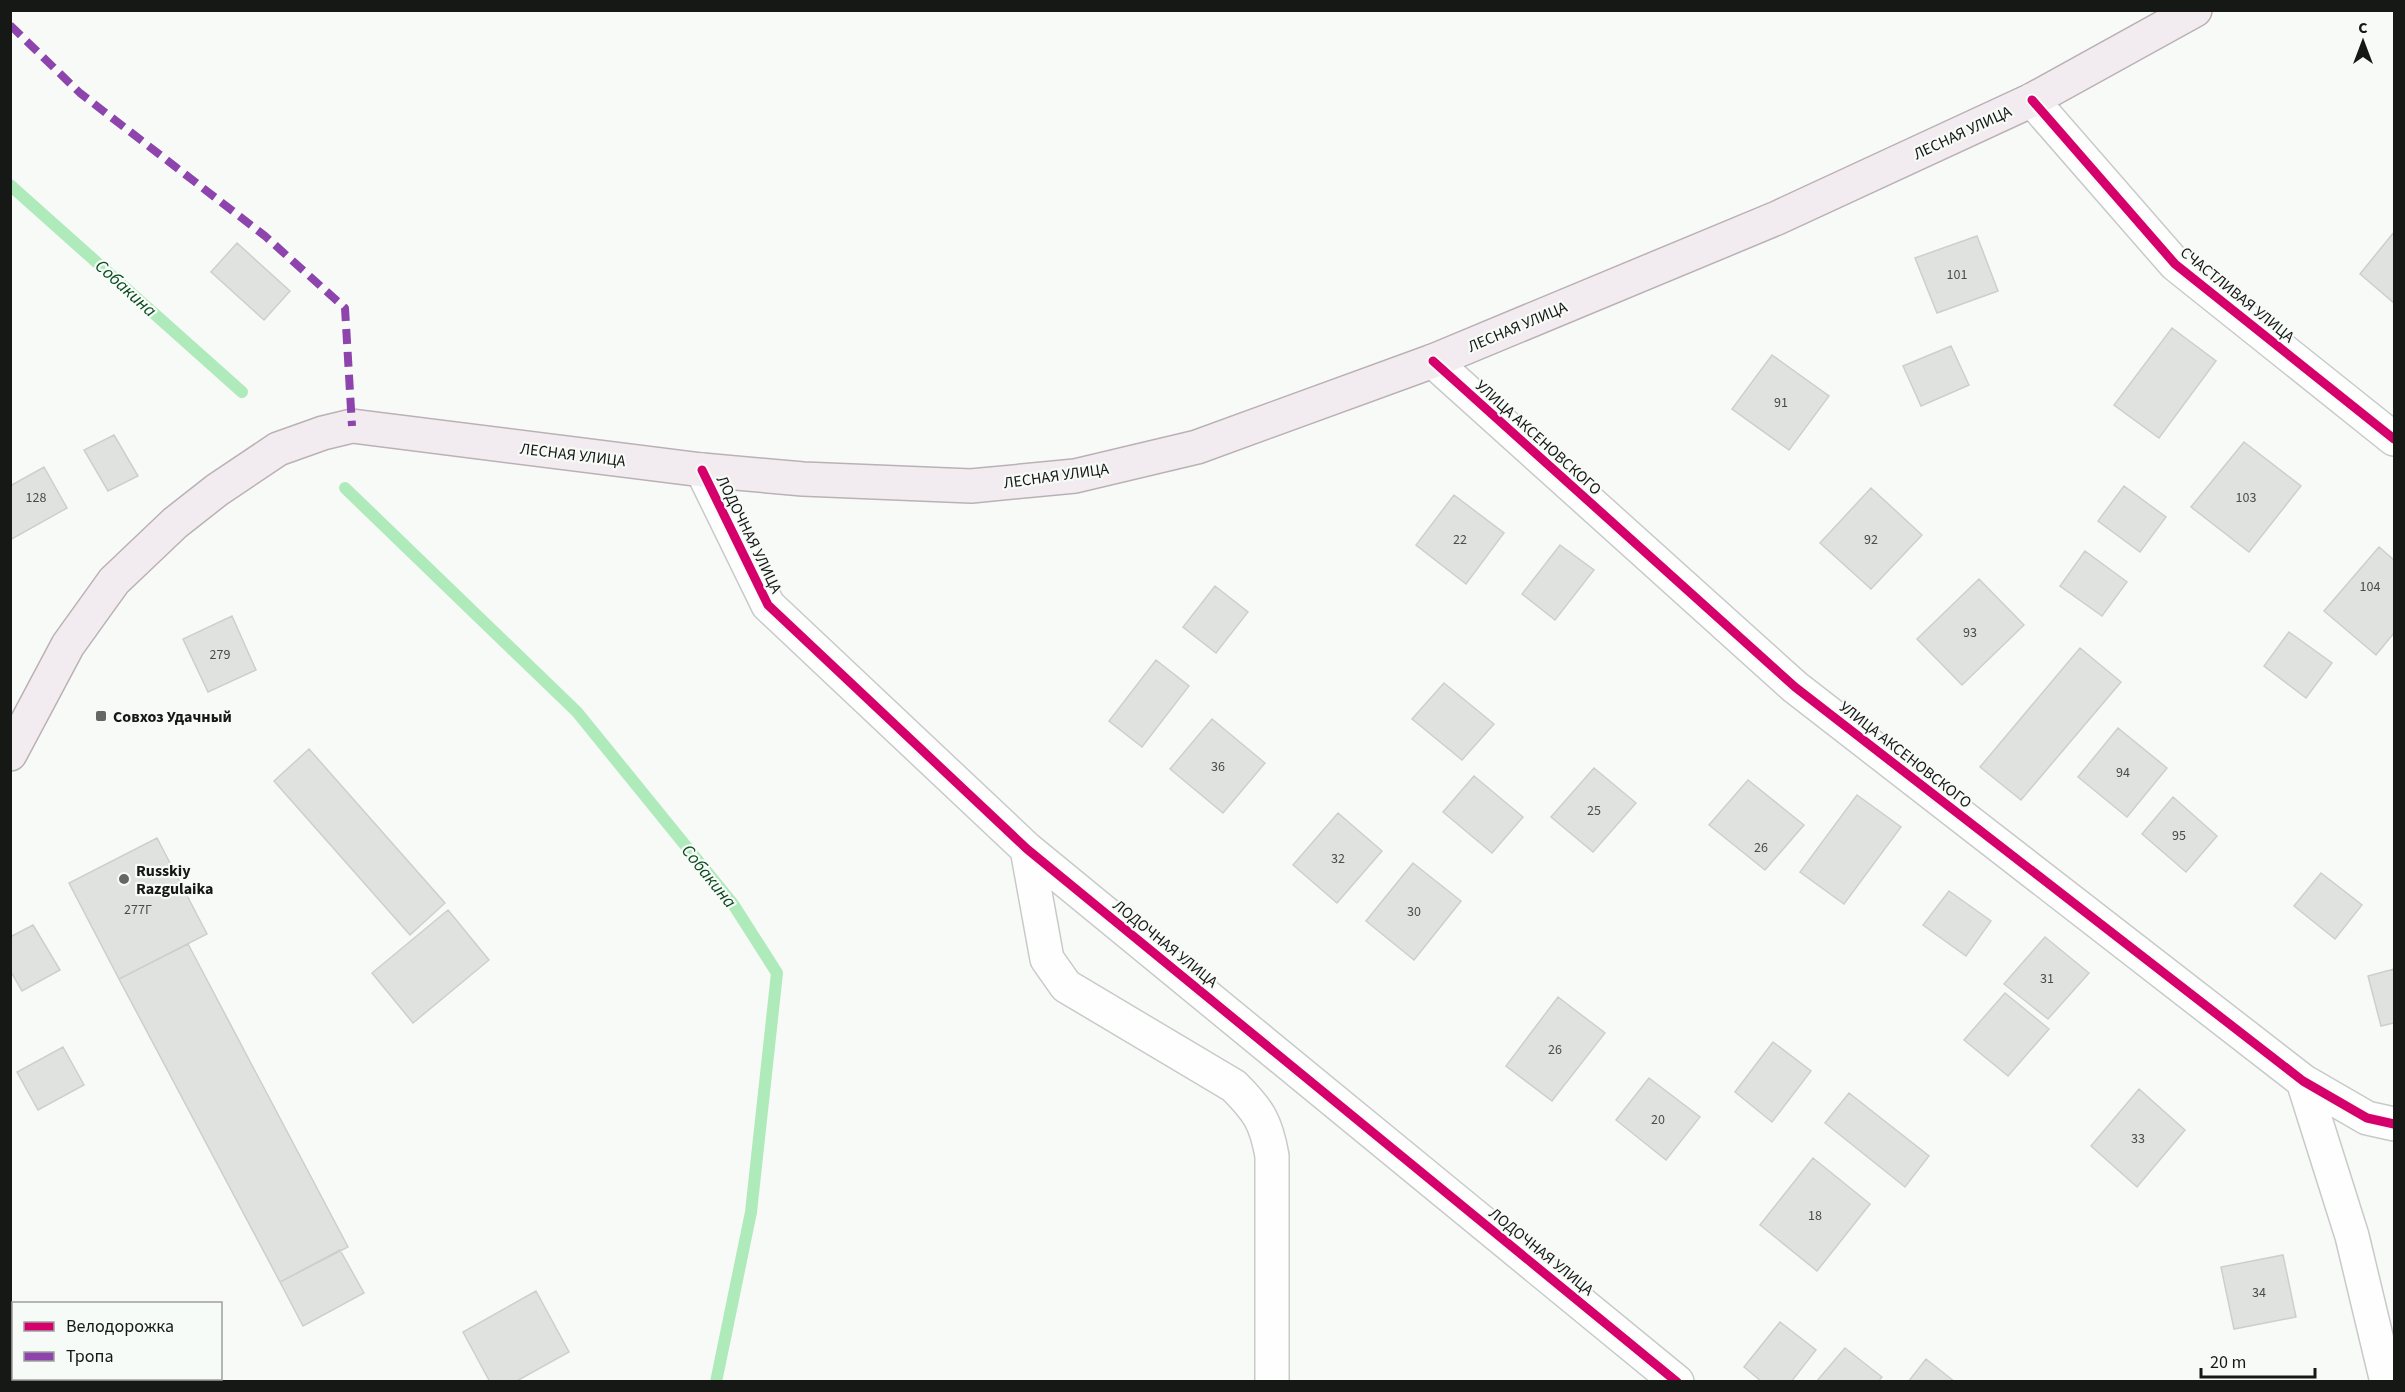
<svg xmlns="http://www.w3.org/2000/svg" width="2405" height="1392" font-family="'Source Sans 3',sans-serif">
<rect width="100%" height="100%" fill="#f8faf8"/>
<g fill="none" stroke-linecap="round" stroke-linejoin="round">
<path stroke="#afeaba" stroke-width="12" d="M10,185L242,392
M345,488L577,712L733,904L777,973L751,1212L716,1382"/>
</g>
<path fill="#e0e2e0" stroke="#cdcfcd" stroke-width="1.5" d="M2394,232V303L2360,274Z
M1977,236L1998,291L1937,313L1915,258Z
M237,243L290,291L264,320L211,272Z
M2172,328L2216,361L2159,438L2114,405Z
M1951,346L1969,385L1921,406L1903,366Z
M1772,355L1829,396L1789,450L1732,409Z
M114,435L138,476L108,491L84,450Z
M2244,442L2301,486L2249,552L2191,507Z
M44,467L67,508L10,540V486Z
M2124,486L2166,517L2140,552L2098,521Z
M1871,488L1922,535L1871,589L1820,543Z
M1454,495L1504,533L1466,584L1416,545Z
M1560,545L1594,570L1555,620L1522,594Z
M2379,547L2394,560V633L2376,655L2324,611Z
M2085,551L2127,582L2102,616L2060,586Z
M1979,579L2024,625L1962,685L1917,639Z
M1215,586L1248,612L1216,653L1183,627Z
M232,616L256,670L208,692L183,639Z
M2289,632L2332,663L2306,698L2264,666Z
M2080,648L2121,682L2021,800L1980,767Z
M1156,660L1189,686L1142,747L1109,721Z
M1444,683L1494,724L1462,760L1412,719Z
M1212,719L1265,763L1223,813L1170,769Z
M2118,728L2167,768L2127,817L2078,777Z
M309,749L445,903L410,935L274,781Z
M1594,768L1636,803L1593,852L1551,817Z
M1474,776L1523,817L1492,853L1443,812Z
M1748,780L1804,825L1765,870L1709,825Z
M1857,795L1901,827L1844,904L1800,872Z
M2173,797L2217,836L2186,872L2142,834Z
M1338,813L1382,851L1337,903L1293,865Z
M157,838L207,934L119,979L69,883Z
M1413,863L1461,901L1414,960L1366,921Z
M2321,873L2362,905L2335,939L2294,906Z
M1949,891L1991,921L1966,956L1923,925Z
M448,910L489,960L413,1023L372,973Z
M33,925L60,970L22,991L10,970V937Z
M2045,937L2089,973L2048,1019L2004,984Z
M188,944L348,1247L280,1282L119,979Z
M2394,969V1023L2381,1026L2368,976Z
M2005,993L2049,1029L2008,1076L1964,1040Z
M1558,997L1605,1033L1552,1101L1506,1066Z
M1773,1042L1811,1071L1772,1122L1735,1092Z
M63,1047L84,1085L38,1110L17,1072Z
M1649,1078L1700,1117L1666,1160L1616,1120Z
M2139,1089L2185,1130L2137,1187L2091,1146Z
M1849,1093L1929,1156L1905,1187L1825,1123Z
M1813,1158L1870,1204L1817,1271L1760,1225Z
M340,1250L364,1293L303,1326L280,1282Z
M2283,1255L2296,1317L2234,1329L2221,1267Z
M536,1291L569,1352L515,1382H490L463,1332Z
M1780,1322L1816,1350L1791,1382H1762L1744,1367Z
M14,1332V1378H44L45,1382H10V1333Z
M1845,1348L1882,1377L1878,1382H1816Z
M1926,1359L1955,1382H1908Z"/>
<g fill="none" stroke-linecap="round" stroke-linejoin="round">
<defs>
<path id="minor" d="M2032,100L2175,264L2394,439
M1433,361L1795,687L2303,1081L2367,1118L2394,1124
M702,470L768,605L1027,849L1677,1382
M1027,849L1047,959L1066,986L1234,1086C1259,1111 1266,1122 1272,1156V1382
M2303,1081L2352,1236L2387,1382"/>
<path id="major" d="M10,754L68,645L114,581L175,523L217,490L278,449L323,433L352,426L702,470L803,479L971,486L1075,476L1197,447L1433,361L1777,218L2032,100L2195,10"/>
</defs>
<use href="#minor" stroke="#c8cac8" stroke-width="36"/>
<use href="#major" stroke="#bbb1b5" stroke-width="36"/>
<use href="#minor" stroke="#fefefe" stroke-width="33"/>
<use href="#major" stroke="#f2ecf0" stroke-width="33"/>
<path stroke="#8e44ad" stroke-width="8" stroke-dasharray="15 8" stroke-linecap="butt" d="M10,25L80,93L265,236L345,308L352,426"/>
<defs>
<path id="cycleway" d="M2032,100L2175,264L2394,439
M1433,361L1795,687L2303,1081L2367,1118L2394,1124
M702,470L768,605L1027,849L1677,1382"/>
</defs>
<use href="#cycleway" stroke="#f7fbf7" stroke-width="13"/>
<use href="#cycleway" stroke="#d6006c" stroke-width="9"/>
</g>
<g fill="#656765" stroke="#f7fbf7" stroke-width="2">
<rect x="95" y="710" width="12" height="12" rx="3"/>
<circle cx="124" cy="879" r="6"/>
</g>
<g text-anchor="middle" stroke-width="4.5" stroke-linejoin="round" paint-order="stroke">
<g font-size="14" fill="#4a4c4a">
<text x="1957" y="279">101</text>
<text x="1781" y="407">91</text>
<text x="36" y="502">128</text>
<text x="2246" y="502">103</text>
<text x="1460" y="544">22</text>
<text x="1871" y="544">92</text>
<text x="2370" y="591">104</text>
<text x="1970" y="637">93</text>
<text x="220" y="659">279</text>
<text x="1218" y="771">36</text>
<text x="2123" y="777">94</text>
<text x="1594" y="815">25</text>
<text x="2179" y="840">95</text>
<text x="1761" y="852">26</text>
<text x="1338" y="863">32</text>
<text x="138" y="914">277Г</text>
<text x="1414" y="916">30</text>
<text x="2047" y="983">31</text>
<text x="1555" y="1054">26</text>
<text x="1658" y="1124">20</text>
<text x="2138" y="1143">33</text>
<text x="1815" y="1220">18</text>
<text x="2259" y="1297">34</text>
</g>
<g font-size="16" fill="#161816" stroke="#f7fbf7">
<text transform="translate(1962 132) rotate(-25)" y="6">ЛЕСНАЯ УЛИЦА</text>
<text transform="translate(2238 294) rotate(39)" y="6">СЧАСТЛИВАЯ УЛИЦА</text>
<text transform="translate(1517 326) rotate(-23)" y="6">ЛЕСНАЯ УЛИЦА</text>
<text transform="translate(1539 437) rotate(42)" y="6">УЛИЦА АКСЕНОВСКОГО</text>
<text transform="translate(573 454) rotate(7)" y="6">ЛЕСНАЯ УЛИЦА</text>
<text transform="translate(1056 475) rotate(-8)" y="6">ЛЕСНАЯ УЛИЦА</text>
<text transform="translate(750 534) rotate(64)" y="6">ЛОДОЧНАЯ УЛИЦА</text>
<text transform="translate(1906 754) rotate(38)" y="6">УЛИЦА АКСЕНОВСКОГО</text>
<text transform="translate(1166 943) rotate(39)" y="6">ЛОДОЧНАЯ УЛИЦА</text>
<text transform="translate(1542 1251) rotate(39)" y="6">ЛОДОЧНАЯ УЛИЦА</text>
</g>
<g font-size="16" font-weight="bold" fill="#161816" stroke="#f7fbf7" text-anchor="start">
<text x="113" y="722">Совхоз Удачный</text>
<text x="136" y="876">Russkiy<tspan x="136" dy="18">Razgulaika</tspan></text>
</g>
<g font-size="18" font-style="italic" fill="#0b4920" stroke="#f7fbf7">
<text transform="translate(126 288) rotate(42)" y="6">Собакина</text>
<text transform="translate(709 876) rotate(51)" y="6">Собакина</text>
</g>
</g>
<rect width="2405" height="1392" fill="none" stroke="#161816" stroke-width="24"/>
<rect x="12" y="1302" width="210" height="78" fill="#f7fbf7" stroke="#9da09d" stroke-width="1.5"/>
<rect x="24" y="1322" width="30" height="9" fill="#d6006c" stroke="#9da09d" stroke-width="1.5"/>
<text x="66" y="1332" font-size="18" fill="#161816">Велодорожка</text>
<rect x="24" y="1352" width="30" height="9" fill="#8e44ad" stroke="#9da09d" stroke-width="1.5"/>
<text x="66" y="1362" font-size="18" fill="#161816">Тропа</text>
<g transform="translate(2363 42)" stroke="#f7fbf7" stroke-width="4.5" paint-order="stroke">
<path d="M0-4.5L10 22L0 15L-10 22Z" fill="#161816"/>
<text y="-9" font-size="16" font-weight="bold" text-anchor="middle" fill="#161816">С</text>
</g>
<path d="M2201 1368v9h114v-9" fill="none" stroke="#161816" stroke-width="3"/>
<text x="2210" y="1368" font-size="18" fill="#161816" stroke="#f7fbf7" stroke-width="4.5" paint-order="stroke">20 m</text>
</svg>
